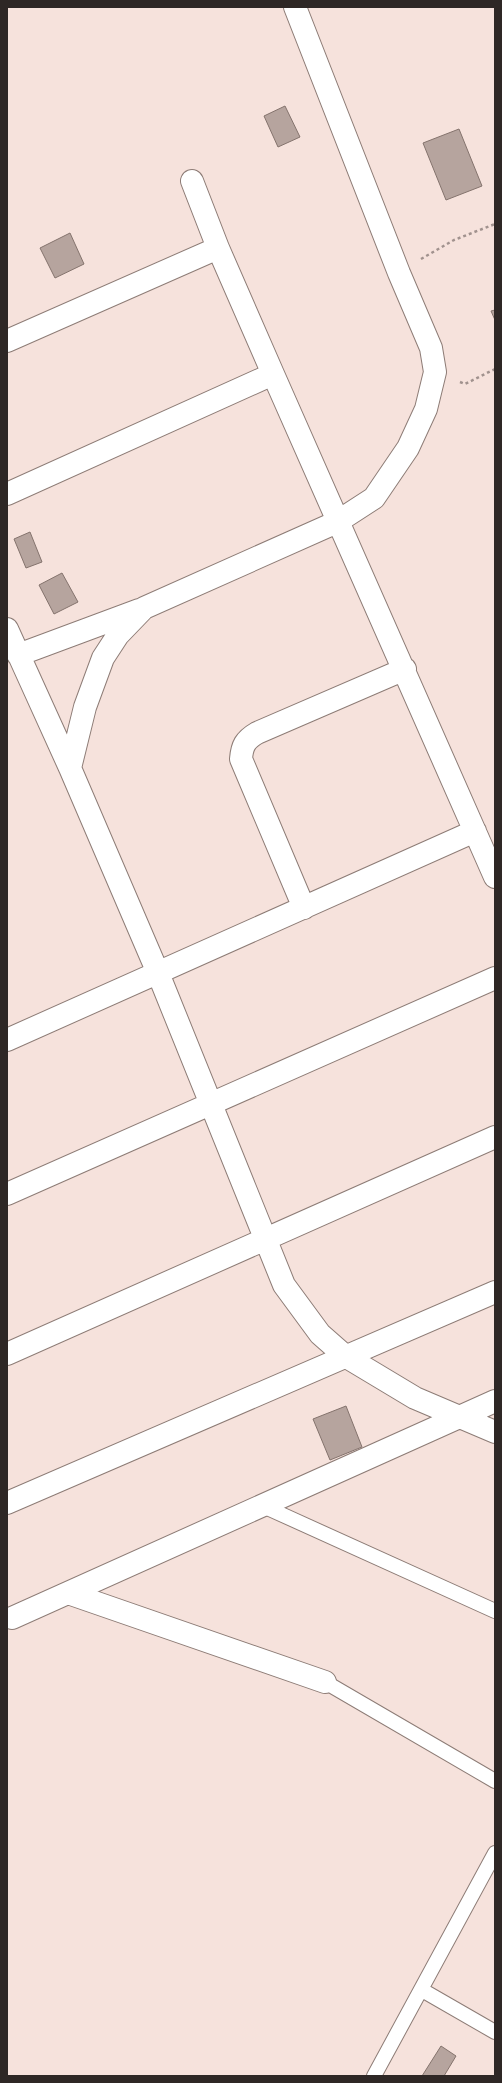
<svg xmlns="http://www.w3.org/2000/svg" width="502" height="2083" font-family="'Noto Serif',serif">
<rect width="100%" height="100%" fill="#f6e2dc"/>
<path fill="#b6a49e" stroke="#84736d" d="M285,106L300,137L278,147L264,116Z
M459,129L482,186L446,200L423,143Z
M70,233L84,264L55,278L40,248Z
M495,310V320L491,311Z
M30,532L42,562L26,568L14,539Z
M62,573L78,602L54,614L39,585Z
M346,1406L362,1447L330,1460L313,1419Z
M441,2046L456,2056L444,2076H422Z"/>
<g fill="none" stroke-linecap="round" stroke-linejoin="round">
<defs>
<path id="service" d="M263,1506L495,1611
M325,1682L495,1781
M422,1990L495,2032
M374,2076L495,1853"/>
<path id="minor" d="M295,7L399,273L431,348L435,372L426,409L408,448L374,498L337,522L144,608L118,635L103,658L85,707L70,768L158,973L284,1285L320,1334L345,1356L415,1398L495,1432
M192,181L218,248L273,374L495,877
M7,341L218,248
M7,494L273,374
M7,629L70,768
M18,655L139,610
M304,908L241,759C242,746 245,740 257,733L405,669
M7,1040L475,831
M7,1194L495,978
M7,1354L495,1137
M7,1503L495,1292
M68,1593L325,1682
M12,1618L495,1401"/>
</defs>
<use href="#service" stroke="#8d7c76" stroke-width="16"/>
<use href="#minor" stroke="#8d7c76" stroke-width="24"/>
<path stroke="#a1928e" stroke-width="2.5" stroke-dasharray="3 3" stroke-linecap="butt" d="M421,259L454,240L495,224
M460,382L465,384L495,369"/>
<use href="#service" stroke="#fff" stroke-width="14"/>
<use href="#minor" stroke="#fff" stroke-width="22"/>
</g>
<rect width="502" height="2083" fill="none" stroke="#2e2725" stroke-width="16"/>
</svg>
